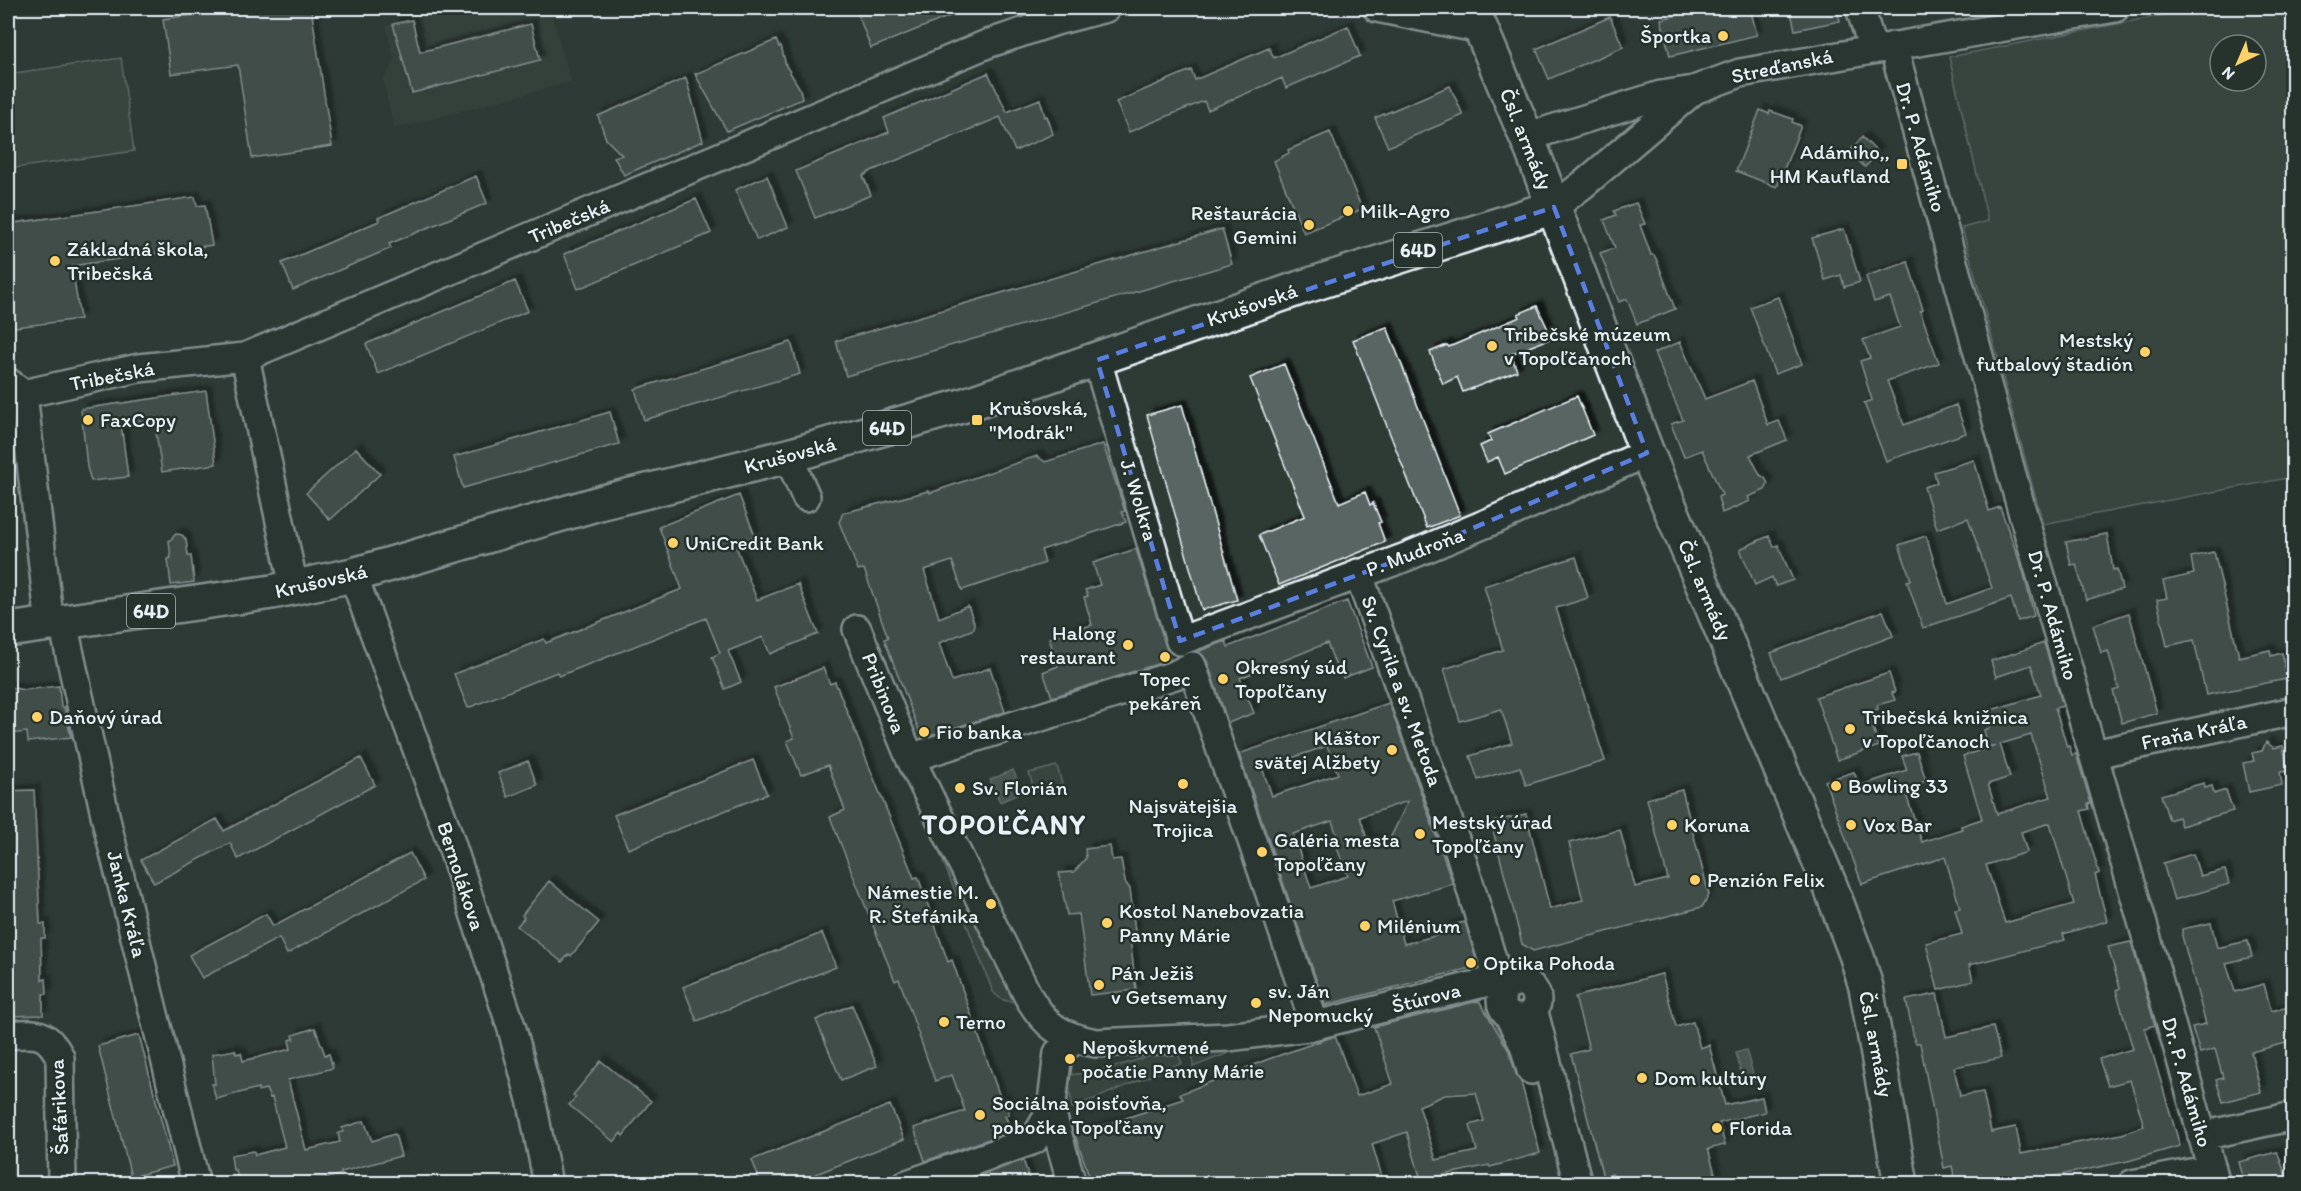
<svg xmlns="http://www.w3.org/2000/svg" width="2301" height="1191" font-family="Itim,sans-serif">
<defs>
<filter id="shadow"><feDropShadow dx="5.5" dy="-5.5" stdDeviation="1.5" flood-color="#0009"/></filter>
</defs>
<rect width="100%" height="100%" fill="#2e3b35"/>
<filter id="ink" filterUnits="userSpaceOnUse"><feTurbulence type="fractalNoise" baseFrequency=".0167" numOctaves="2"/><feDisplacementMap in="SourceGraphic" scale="12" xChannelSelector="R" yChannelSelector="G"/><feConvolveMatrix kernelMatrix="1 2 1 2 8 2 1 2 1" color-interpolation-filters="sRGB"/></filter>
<g filter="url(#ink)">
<path fill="#3b4843" d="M404,8H550L571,82L394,129L383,80L394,62L386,26L406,18Z"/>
<path fill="#45524e" stroke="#96a2a3" stroke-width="1.5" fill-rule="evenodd" d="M2199,8H2293V477L2043,524L1962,228L1988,221L1949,57ZM2220,45H2256V81H2220Z
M121,58L134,151L8,169V74Z
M1057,766L1062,784L1035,792L1029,773Z
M937,833L968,893L958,899L933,837Z
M975,909L1019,1000C1007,1003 1002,1001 993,992L963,915Z
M1227,1043L1231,1052L1193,1067L1192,1044Z
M1168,1049L1177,1052L1182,1063L1072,1108L1068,1075C1103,1072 1135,1062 1168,1049Z"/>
<path fill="#6b7775" stroke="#9da8a9" stroke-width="1.5" d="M1013,770L1023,792L1000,802L990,780Z
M1746,1050L1755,1081L1744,1084L1736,1053Z"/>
<path fill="#596563" stroke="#e8f1f8" stroke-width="1.5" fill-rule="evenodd" filter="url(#shadow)" d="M242,8H311L332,146L252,158L238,65L171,74L163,19Z
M867,8H970L871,48L857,12Z
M1708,8H1750L1757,35L1670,56L1661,19Z
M1790,8H1837L1840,21L1795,30Z
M1610,17L1623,47L1549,79L1536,49Z
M412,20L420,52L531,24L540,60L412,93L393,24Z
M1348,26L1360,56L1286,88L1282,78L1208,110L1204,101L1129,132L1116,102L1191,70L1195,80L1269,48L1274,58Z
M776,40L779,47L781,46L786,66L800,89L802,99L727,131L695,74Z
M988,73L1007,112L1040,99L1045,117L1047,116L1053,134L1015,151L1000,117L871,171L863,176L871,195L815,218L796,171L889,132L884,118Z
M686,78L703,141L624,175L614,157L622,155L606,139L598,116Z
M1450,86L1463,115L1388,147L1375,118Z
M1760,110L1769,114L1770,111L1793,119L1792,122L1801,126L1777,187L1736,171Z
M1330,132L1362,209L1304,233L1274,161L1289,153L1288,150Z
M1862,137L1878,153L1865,167L1849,152Z
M476,176L487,203L389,244L391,248L293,290L282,263L379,221L378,218Z
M767,176L788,227L757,240L735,190Z
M195,197L197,206L205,205L212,245L72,266L80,319L8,328V300L14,299L8,255V224Z
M696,199L711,233L578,289L564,254Z
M1636,203L1645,224L1640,225L1651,255H1654L1657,261L1675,309L1637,324L1627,299L1619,302L1600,253L1615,248L1604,220L1616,215L1614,211Z
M1222,229L1232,264L846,376L836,341Z
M1844,229L1860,282L1844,287L1841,275L1825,280L1812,238Z
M1908,262L1923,310L1920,311L1939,363L1887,381L1904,425L1956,405L1966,433L1886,461L1864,403L1872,400L1860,361L1870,358L1863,340L1900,327L1890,297L1874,302L1866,276Z
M515,281L528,311L378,374L366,344Z
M1778,297L1802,364L1775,374L1750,307Z
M1537,306L1552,338L1511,354L1517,371L1463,392L1457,377L1443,384L1430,352L1447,345L1449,347L1520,317L1518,314Z
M1387,327L1460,515L1427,528L1353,340Z
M791,342L800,374L644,420L635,389Z
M1680,342L1705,399L1752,381L1768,425L1779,421L1787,440L1750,455L1760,475L1765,478L1768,484L1765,490L1748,497L1750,501L1722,513L1718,497L1722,495L1702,450L1684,457L1671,424L1683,420L1654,353Z
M1284,364L1339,503L1365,492L1370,505L1373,503L1378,515L1381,522L1378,523L1385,542L1279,585L1259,535L1305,516L1250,378Z
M206,391L216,464L162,472L154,419L121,424L128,477L91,481L87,467L81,409Z
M1577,396L1593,435L1505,474L1498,457L1487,462L1480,446L1491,441L1488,434Z
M1182,405L1237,600L1202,610L1147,415Z
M610,412L619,444L463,488L454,457Z
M1103,444L1125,511L1122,512L1126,522L1041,550L1045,563L962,590L952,561L924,570L939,618L968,606L974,623V629L939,643L952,681L990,668L1005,712L922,738L884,639L888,638L864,569L858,570L839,522L843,513L929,491L930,493L1037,456L1045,462Z
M356,448L380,474L330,520L306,493Z
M1974,460L1989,511L2000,507L2024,574L2034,616L2018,621L2011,598L1923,628L1907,581L1911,580L1899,545L1926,536L1947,604L1992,588L1968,518L1937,529L1924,487L1937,483L1934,472Z
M739,495L755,536L735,544L757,600L798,584L818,634L770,654L763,637L728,651L741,682L725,689L712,657L720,653L706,618L559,676L557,672L468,708L454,674L544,639L546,643L682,589L659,527Z
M176,534L182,535L186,540L188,556H191L194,582L171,585L168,559L171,558L169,541Z
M2107,534L2113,570L2117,569L2122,589L2086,600L2076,564L2071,565L2066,542Z
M1769,536L1774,547L1778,545L1793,580L1776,586L1772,577L1755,585L1740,549Z
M1136,549L1170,660L1052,697L1043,672L1058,666L1049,638L1092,625L1084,597L1088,596L1085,590L1100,585L1093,563Z
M2214,552L2239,657L2270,650L2271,656L2282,653L2287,679L2206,695L2194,640L2167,646L2157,600L2167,598L2163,581L2194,574L2191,557Z
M1576,557L1588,598L1556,608L1605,761L1526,785L1520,767L1478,780L1470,756L1512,743L1501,709L1460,721L1444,669L1503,650L1484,586Z
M1347,601L1372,667L1343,678L1339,668L1337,669L1327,643L1240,678L1254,713L1228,723L1207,661L1202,654L1197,652L1226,641L1228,647Z
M1883,611L1893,636L1781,678L1771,653Z
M2129,613L2157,713L2122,723L2113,691L2119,689L2108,651L2101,653L2093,625Z
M2044,643L2063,706L2055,708L2067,747L2069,746L2072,755L2076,754L2091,803L2088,804L2089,809L2081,811L2099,873L2095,875L2107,921L2063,934L2065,940L1969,965L1973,981L1938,990L1926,943L1962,934L1955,909L1960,908L1945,857L1862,884L1825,781L1854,772L1859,786L1907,770L1902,756L1917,752L1926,781L1904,789L1922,842L1962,829L1961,826L1982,819L1963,756L1996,745L1988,747L1984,730L1990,728L1985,712L2041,695L2031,665L1996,677L1991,661ZM2031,735L2051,797L1997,814L1988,784L2010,777L2000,744ZM2050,823L2074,904L2005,923L1986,865L2027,852L2021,832Z
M823,668L830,684L835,682L914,878L918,877L948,962L952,960L1001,1100L1004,1099L1009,1114L1005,1116L1012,1131L925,1161L914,1128L965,1111L952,1075L935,1081L899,979L895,981L830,817L845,810L828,765L801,775L787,741L794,738L774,687Z
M1889,673L1895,692L1892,693L1895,700L1877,705L1878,709L1868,713L1879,746L1837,760L1816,697Z
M59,686L61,707H64L71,737L28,742L27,732L8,734V687L24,690Z
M1389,703L1453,884L1392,901L1404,944L1446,933L1444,927L1465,922L1478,966L1325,1005L1239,754ZM1327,746L1338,774L1272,796L1262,768ZM1408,801L1387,845L1367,839L1360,817ZM1332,821L1340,844L1337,848L1348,876L1311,888L1293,834Z
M2266,742L2274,748L2283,746L2288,771L2280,772L2282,785L2249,792L2243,763L2254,761L2252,753L2262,751Z
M361,758L375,785L238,859L230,843L154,883L141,860L217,819L224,831Z
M753,760L767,794L628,849L614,815Z
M528,761L537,785L508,797L498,773Z
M2204,783L2205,788L2212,786L2214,794L2226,790L2233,811L2181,826L2178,817L2169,820L2161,795Z
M34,790L40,924H45V938H41L42,980L46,979L47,994H43V1015L8,1016V791Z
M1682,790L1709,895L1702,907L1533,951L1522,944L1491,822L1526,814L1550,909L1583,900L1569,843L1620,830L1635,887L1668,879L1647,799Z
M1110,846L1112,860L1121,859L1125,882L1130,889L1135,932L1130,938L1136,990L1090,995L1079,914L1067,915L1059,873L1074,872L1086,858L1085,849Z
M410,853L424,880L287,954L279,938L202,978L189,955L266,914L273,926Z
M2193,854L2200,876L2225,870L2229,884L2174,900L2163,863Z
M549,881L599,922L571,956L569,954L562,962L517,926L524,918L522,915Z
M2211,923L2217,948L2248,941L2252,957L2226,963L2235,992L2264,984L2271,1011L2294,1006V1041L2251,1052L2261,1092L2223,1102L2216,1080L2223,1078L2215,1049L2200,1053L2192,1027L2206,1024L2182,936V929Z
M822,933L836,967L697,1021L683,987Z
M2131,942L2155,1025L2145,1028L2180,1146L2128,1161L2017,1184H1956L1952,1166L1944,1168L1920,1043H1915L1906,1000L1937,994L1946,1037L1993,1027L2001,1058L1954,1067L1960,1096L1983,1092L1991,1132L2016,1127L2021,1154L2122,1134L2144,1126L2130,1080L2108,1086L2099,1059L2133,1049L2116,990L2120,988L2108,947Z
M1662,974L1676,1027L1693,1022L1700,1048L1709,1045L1725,1105L1762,1097L1765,1112L1719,1123L1725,1145L1708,1149L1718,1184H1615L1612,1174L1603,1177L1571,1054L1589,1049L1575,997Z
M1478,1001L1480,1002L1509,1051L1516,1074L1521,1082L1540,1153L1490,1167L1489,1165L1421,1180L1407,1132L1372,1144L1384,1184H1092L1075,1135L1183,1099L1180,1094L1266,1060L1335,1036L1357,1096L1393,1084L1374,1027ZM1476,1093L1484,1121L1470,1125L1477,1151L1436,1160L1419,1106L1445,1095Z
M852,1005L877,1066L841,1080L816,1020Z
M315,1028L325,1055L329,1054L333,1068L288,1080L306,1150L340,1142L338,1133L343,1132L342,1128L364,1121L372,1141L395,1134L401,1156L341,1172L342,1174L324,1179L325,1184H240L236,1170H233L231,1155L254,1151L255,1155L285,1147L272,1097L270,1098L266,1089L258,1091V1088L216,1099L212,1084H215L212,1054L235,1050L236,1054L241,1053L243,1061L291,1049L289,1040L294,1039L293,1035Z
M139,1035L173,1166L131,1177L98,1046Z
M601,1061L651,1101L623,1136L621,1133L614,1142L569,1105L576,1097L573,1095Z
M890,1105L904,1139L791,1184H761L752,1160Z
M2277,1152L2288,1181L2278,1184H2245L2239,1162Z
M1023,1160L1031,1184H964L963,1182Z"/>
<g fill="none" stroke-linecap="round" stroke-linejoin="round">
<defs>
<path id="minor" d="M1377,8L1481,29
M1860,8L1873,50
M1893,46L2024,518L2140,914L2216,1184
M1527,137L1661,95L1694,90L1740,73L2115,8
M1554,207L1585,183L1693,91
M245,357L294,587
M1097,360L1180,641L1406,557L1492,521L1647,453
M8,382L23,394L50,625
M23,394L139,368L245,357L987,44L1056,21L1106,8
M788,456L806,497
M1358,573L1460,853L1493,962L1496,980
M353,575L446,828L512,1029L532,1103L548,1184
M63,623L108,828L196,1184
M857,629L910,758L1028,996C1046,1027 1060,1036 1096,1043L1228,1037L1308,1027L1496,980L1502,993
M2094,754L2294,711
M910,758L1175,675L1192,666L1315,1025
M1501 1000a18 18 0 1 1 36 0a18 18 0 1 1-36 0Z
M1534,1012L1578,1184
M1509,1016L1524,1045L1531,1070
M8,1035C35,1033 46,1030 60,1057L62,1184
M2202,1136L2294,1116
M907,1184L1034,1140L1051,1111
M1072,1184L1051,1111L1058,1053L1075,1039
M2132,1184L2212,1169"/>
<path id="major" d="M1472,8L1532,150L1647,453L1831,888L1857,957L1866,987L1901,1184
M8,630L272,592L353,575L603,502L788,456L965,405L1300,288L1554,207"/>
</defs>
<use href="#minor" stroke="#e8f1f8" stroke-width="32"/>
<use href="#major" stroke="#e8f1f8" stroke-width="38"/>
<use href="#minor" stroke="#26332d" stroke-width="27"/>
<use href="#major" stroke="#26332d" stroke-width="33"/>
</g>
</g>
<path d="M0 0H2301V1191H0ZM1554,207L1647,453L1406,557L1180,641L1097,360Z" fill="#2e3b35" fill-opacity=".55" fill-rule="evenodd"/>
<path fill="none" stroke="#5a7fe2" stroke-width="4.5" stroke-dasharray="12 8" stroke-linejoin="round" d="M1554,207L1647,453L1406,557L1180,641L1097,360Z"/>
<g fill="#ffd166" stroke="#26332d" stroke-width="2">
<circle cx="1723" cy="36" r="6"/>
<rect x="1896" y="158" width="12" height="12" rx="3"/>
<circle cx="1348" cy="211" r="6"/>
<circle cx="1309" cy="225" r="6"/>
<circle cx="55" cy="261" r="6"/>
<circle cx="1492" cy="346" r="6"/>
<circle cx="2145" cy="352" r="6"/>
<circle cx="88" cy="420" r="6"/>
<rect x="971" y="414" width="12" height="12" rx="3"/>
<circle cx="673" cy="543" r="6"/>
<circle cx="1128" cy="645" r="6"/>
<circle cx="1165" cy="657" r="6"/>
<circle cx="1223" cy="679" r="6"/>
<circle cx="37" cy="717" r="6"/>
<circle cx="1850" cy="729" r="6"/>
<circle cx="924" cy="732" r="6"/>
<circle cx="1392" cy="750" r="6"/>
<circle cx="1183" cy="784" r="6"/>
<circle cx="1836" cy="786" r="6"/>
<circle cx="960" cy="788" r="6"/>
<circle cx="1672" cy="825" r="6"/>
<circle cx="1851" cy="825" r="6"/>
<circle cx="1420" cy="834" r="6"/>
<circle cx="1262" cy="852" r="6"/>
<circle cx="1695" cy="880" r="6"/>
<circle cx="991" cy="904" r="6"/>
<circle cx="1107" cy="923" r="6"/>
<circle cx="1365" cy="926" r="6"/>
<circle cx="1471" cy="963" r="6"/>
<circle cx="1099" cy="985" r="6"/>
<circle cx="1256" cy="1003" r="6"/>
<circle cx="944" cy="1022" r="6"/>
<circle cx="1070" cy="1059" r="6"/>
<circle cx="1642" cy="1078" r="6"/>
<circle cx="980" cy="1115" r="6"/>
<circle cx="1717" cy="1128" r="6"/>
</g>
<g text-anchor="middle" stroke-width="5" stroke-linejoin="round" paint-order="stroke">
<g fill="#26332d" stroke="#aeb8bb" stroke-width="1.5">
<rect x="1394" y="233" width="48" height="34" rx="4.5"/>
<rect x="863" y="411" width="48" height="34" rx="4.5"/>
<rect x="127" y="594" width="48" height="34" rx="4.5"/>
</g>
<g font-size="20" font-weight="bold" fill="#e8f1f8">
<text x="1418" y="257">64D</text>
<text x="887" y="435">64D</text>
<text x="151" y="618">64D</text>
</g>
<g font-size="21" fill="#e8f1f8" stroke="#26332d" text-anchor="start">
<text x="1711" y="43" text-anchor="end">Športka</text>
<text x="1890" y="159" text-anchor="end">Adámiho,,<tspan x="1890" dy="24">HM Kaufland</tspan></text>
<text x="1360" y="218">Milk-Agro</text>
<text x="1297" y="220" text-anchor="end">Reštaurácia<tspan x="1297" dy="24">Gemini</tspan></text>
<text x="67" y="256">Základná škola,<tspan x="67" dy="24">Tribečská</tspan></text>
<text x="1504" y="341">Tribečské múzeum<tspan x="1504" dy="24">v Topoľčanoch</tspan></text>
<text x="2133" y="347" text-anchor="end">Mestský<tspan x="2133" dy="24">futbalový štadión</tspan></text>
<text x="989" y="415">Krušovská,<tspan x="989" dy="24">"Modrák"</tspan></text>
<text x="100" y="427">FaxCopy</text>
<text x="685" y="550">UniCredit Bank</text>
<text x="1116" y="640" text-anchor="end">Halong<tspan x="1116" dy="24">restaurant</tspan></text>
<text x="1235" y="674">Okresný súd<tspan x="1235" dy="24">Topoľčany</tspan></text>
<text x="1165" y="686" text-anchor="middle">Topec<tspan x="1165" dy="24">pekáreň</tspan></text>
<text x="49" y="724">Daňový úrad</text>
<text x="1862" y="724">Tribečská knižnica<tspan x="1862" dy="24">v Topoľčanoch</tspan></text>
<text x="936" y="739">Fio banka</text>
<text x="1380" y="745" text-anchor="end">Kláštor<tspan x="1380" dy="24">svätej Alžbety</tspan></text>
<text x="1848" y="793">Bowling 33</text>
<text x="972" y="795">Sv. Florián</text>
<text x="1183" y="813" text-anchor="middle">Najsvätejšia<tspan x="1183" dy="24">Trojica</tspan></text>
<text x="1432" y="829">Mestský úrad<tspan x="1432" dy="24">Topoľčany</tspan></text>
<text x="1684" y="832">Koruna</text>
<text x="1863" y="832">Vox Bar</text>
<text x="1274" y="847">Galéria mesta<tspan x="1274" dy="24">Topoľčany</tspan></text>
<text x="1707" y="887">Penzión Felix</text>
<text x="979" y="899" text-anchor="end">Námestie M.<tspan x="979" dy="24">R. Štefánika</tspan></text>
<text x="1119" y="918">Kostol Nanebovzatia<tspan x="1119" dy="24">Panny Márie</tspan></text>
<text x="1377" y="933">Milénium</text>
<text x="1483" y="970">Optika Pohoda</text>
<text x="1111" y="980">Pán Ježiš<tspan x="1111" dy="24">v Getsemany</tspan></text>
<text x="1268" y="998">sv. Ján<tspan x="1268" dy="24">Nepomucký</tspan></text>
<text x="956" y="1029">Terno</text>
<text x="1082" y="1054">Nepoškvrnené<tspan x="1082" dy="24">počatie Panny Márie</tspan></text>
<text x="1654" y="1085">Dom kultúry</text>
<text x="992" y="1110">Sociálna poisťovňa,<tspan x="992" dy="24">pobočka Topoľčany</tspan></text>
<text x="1729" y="1135">Florida</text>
</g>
<g font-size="21" fill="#e8f1f8" stroke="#26332d">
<text transform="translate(1782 66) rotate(-12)" y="7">Streďanská</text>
<text transform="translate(1526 139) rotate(68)" y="7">Čsl. armády</text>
<text transform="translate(1921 147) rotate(74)" y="7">Dr. P. Adámiho</text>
<text transform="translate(569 221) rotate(-23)" y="7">Tribečská</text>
<text transform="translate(1252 305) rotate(-19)" y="7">Krušovská</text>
<text transform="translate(112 376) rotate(-11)" y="7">Tribečská</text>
<text transform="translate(790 455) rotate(-15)" y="7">Krušovská</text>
<text transform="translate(1139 500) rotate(73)" y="7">J. Wolkra</text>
<text transform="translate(1415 552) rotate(-21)" y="7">P. Mudroňa</text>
<text transform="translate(321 581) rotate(-13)" y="7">Krušovská</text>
<text transform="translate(1705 590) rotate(67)" y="7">Čsl. armády</text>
<text transform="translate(2053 615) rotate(74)" y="7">Dr. P. Adámiho</text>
<text transform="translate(1402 691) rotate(70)" y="7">Sv. Cyrila a sv. Metoda</text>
<text transform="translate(884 693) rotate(68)" y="7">Pribinova</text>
<text transform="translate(2194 732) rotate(-12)" y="7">Fraňa Kráľa</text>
<text transform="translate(461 876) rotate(72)" y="7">Bernolákova</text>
<text transform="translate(127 904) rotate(76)" y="7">Janka Kráľa</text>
<text transform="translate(1426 998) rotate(-14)" y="7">Štúrova</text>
<text transform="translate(1876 1044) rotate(79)" y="7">Čsl. armády</text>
<text transform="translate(2187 1082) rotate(74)" y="7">Dr. P. Adámiho</text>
<text transform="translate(59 1107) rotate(-93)" y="7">Šafárikova</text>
</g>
<g font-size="27" font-weight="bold" letter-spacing="1.5" fill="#e8f1f8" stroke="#26332d">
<text x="1004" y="834">TOPOĽČANY</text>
</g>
</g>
<rect width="2301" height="1191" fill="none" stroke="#26332d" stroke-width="30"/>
<rect x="15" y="15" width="2271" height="1161" fill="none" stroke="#e8f1f8" stroke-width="2" filter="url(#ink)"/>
<g transform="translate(2238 63) rotate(224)"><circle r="28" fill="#26332d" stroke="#747f7e" stroke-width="1.5"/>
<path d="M0-4.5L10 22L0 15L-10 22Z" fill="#ffd166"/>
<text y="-9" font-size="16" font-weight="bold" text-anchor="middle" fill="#e8f1f8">N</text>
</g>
</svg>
